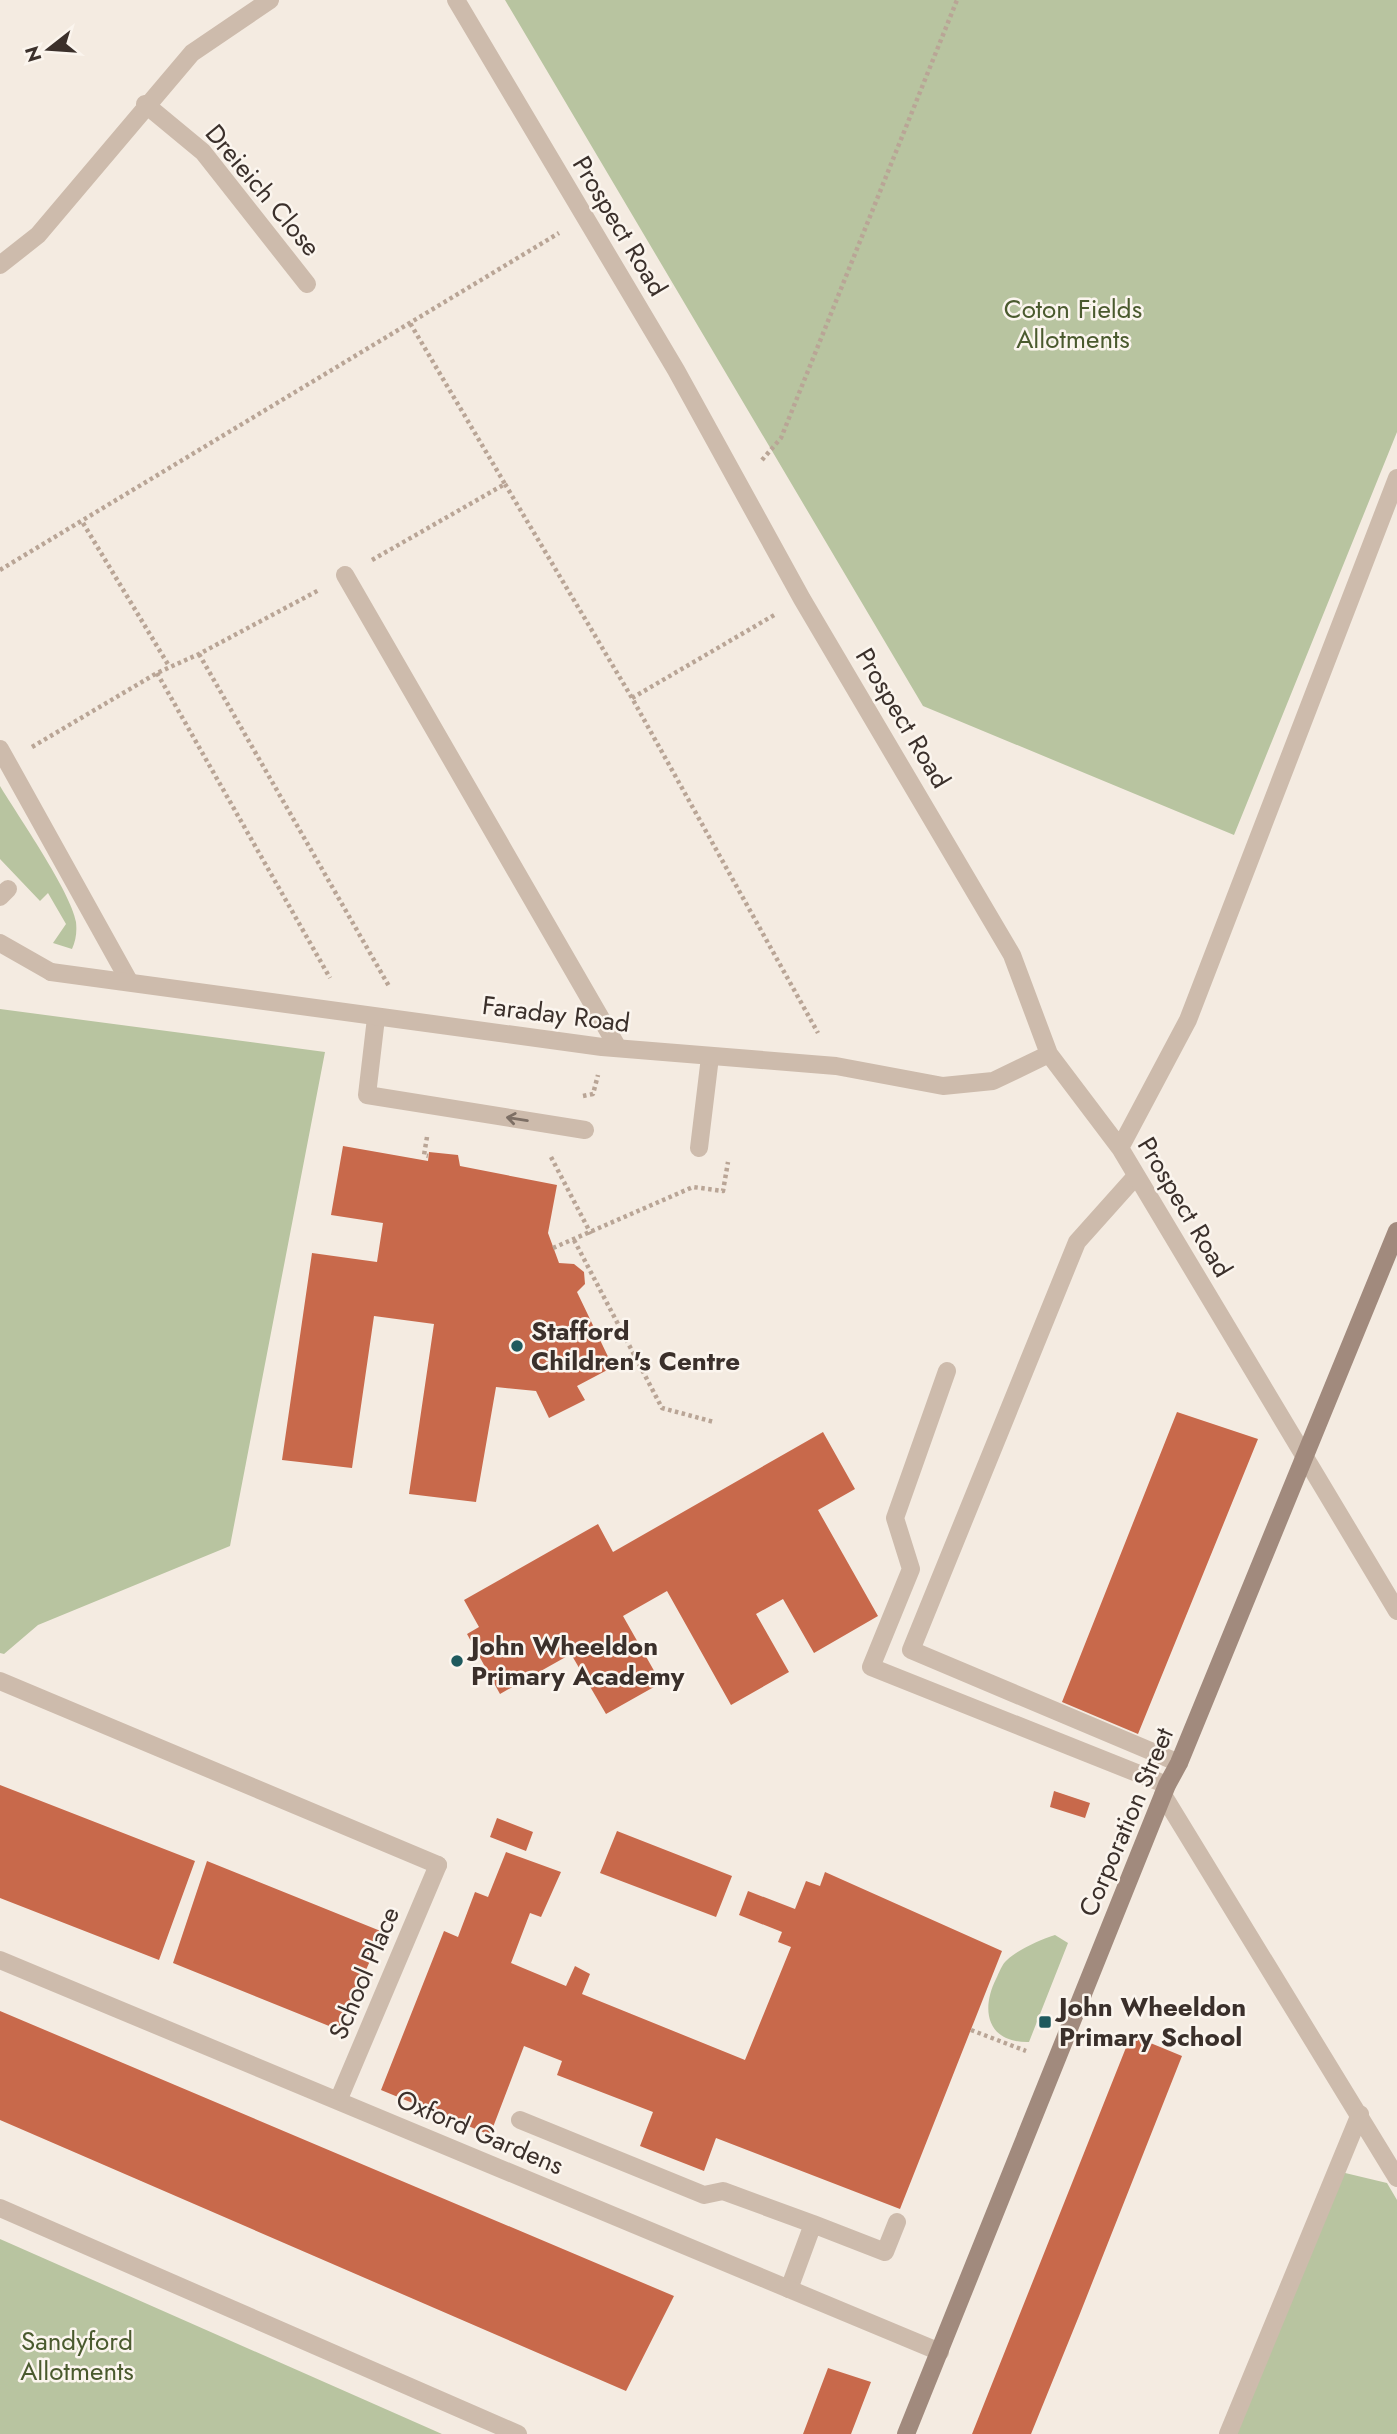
<svg xmlns="http://www.w3.org/2000/svg" width="1397" height="2434" font-family="Jost,sans-serif">
<rect width="100%" height="100%" fill="#f4ebe1"/>
<path fill="#b8c4a0" d="M505,0H1397V432L1234,835L923,706Z
M0,786C18,816 71,892 76,922C77,932 76,940 72,949L53,943L66,924L48,893L40,901L0,859Z
M0,1009L325,1052L230,1546L38,1625L4,1654L0,1653Z
M1055,1935L1068,1943L1029,2042C988,2043 980,2011 996,1979C999,1973 1002,1964 1007,1960C1019,1949 1040,1940 1055,1935Z
M1341,2172L1387,2183L1397,2200V2434H1235Z
M0,2239L442,2434H0Z"/>
<path fill="#c8694b" d="M343,1146L428,1161L429,1152L458,1155L460,1166L557,1185L548,1233L559,1263L574,1264L584,1272L585,1284L577,1292L613,1367L577,1386L585,1400L549,1418L536,1391L496,1387L476,1502L409,1494L434,1324L374,1316L352,1468L282,1460L312,1253L377,1262L383,1223L331,1215Z
M1177,1412L1258,1439L1138,1734L1062,1702Z
M823,1432L855,1489L818,1510L878,1616L814,1653L783,1599L756,1614L789,1672L731,1705L667,1591L623,1616L661,1683L606,1714L571,1654L500,1694L467,1634L479,1627L464,1600L598,1524L613,1552Z
M0,1785L195,1861L159,1960L0,1898Z
M1054,1791L1090,1803L1085,1818L1050,1807Z
M497,1818L533,1832L526,1851L490,1837Z
M617,1831L732,1876L716,1917L600,1873Z
M506,1852L561,1872L541,1917L530,1913L511,1963L566,1986L575,1966L590,1974L582,1994L745,2060L791,1947L778,1942L782,1932L739,1915L748,1891L795,1909L806,1881L820,1886L825,1872L1002,1951L900,2209L716,2138L704,2171L640,2146L653,2112L557,2075L562,2061L524,2046L490,2135L381,2090L444,1931L458,1937L475,1892L488,1897Z
M207,1861L383,1932L339,2030L173,1963Z
M0,2011L674,2296L626,2391L0,2120Z
M1131,2035L1182,2056L1079,2316L1031,2434H972Z
M828,2368L871,2382L851,2434H803Z"/>
<g fill="none" stroke-linecap="round" stroke-linejoin="round">
<path stroke="#b9a596" stroke-width="4.5" stroke-dasharray="3.5 3.5" stroke-linecap="butt" d="M762,460L781,438L957,0
M505,484L632,698L818,1033
M83,523L169,666
M372,560L505,484L410,323
M0,570L559,233
M199,654L390,988
M157,673L330,978
M632,698L776,614
M32,747L157,673L199,654L319,590
M583,1096L593,1094L598,1075
M427,1137L424,1155L428,1156
M551,1157L591,1234
M574,1240L662,1408L714,1422
M553,1248L693,1187L723,1191L728,1162
M971,2030L1026,2051"/>
<path stroke="#cdbbac" stroke-width="18" d="M345,575L618,1048
M0,749L129,981
M0,897L8,889
M0,943L51,972
M376,1018L367,1095L585,1130
M699,1148L710,1057
M1136,1176L1077,1242L911,1650L1179,1763
M947,1371L895,1518L911,1569L871,1667L1167,1785
M0,1681L438,1865
M1163,1795L1397,2178
M520,2120L704,2195L723,2191L813,2224
M0,2208L518,2434
M789,2289L813,2224L885,2252L897,2222
M1228,2434L1360,2114"/>
<path stroke="#cdbbac" stroke-width="18" d="M456,0L676,370L802,599L1012,955L1049,1054L1120,1148L1397,1611
M145,104L203,152L307,284
M0,265L38,235L192,53L270,0
M51,972L602,1047L836,1066L943,1086L993,1081L1049,1054
M1120,1148L1188,1020L1397,478
M0,1960L940,2352
M338,2101L438,1865"/>
<path stroke="#a18a7d" stroke-width="18" d="M906,2434L1167,1785L1179,1763L1397,1231"/>
</g>
<defs><path id="oneway-shaft" d="M-6 0H5M1.5-3L5.5 0L1.5 3" fill="none" stroke-width="1.6" stroke-linecap="round" stroke-linejoin="round" transform="scale(1.75)"/></defs>
<use stroke="#7d6f65" href="#oneway-shaft" transform="translate(517 1119) rotate(-171)"/>
<g fill="#1f5a5e" stroke="#fbf5ee" stroke-width="2.5">
<circle cx="517" cy="1346" r="7"/>
<circle cx="457" cy="1661" r="7"/>
<rect x="1038" y="2015" width="14" height="14" rx="3.5"/>
</g>
<g text-anchor="middle" stroke-width="5" stroke-linejoin="round" paint-order="stroke">
<g font-size="26" fill="#3b302b" stroke="#fbf5ee">
<text transform="translate(263 190) rotate(50)" y="9">Dreieich Close</text>
<text transform="translate(620 226) rotate(59)" y="9">Prospect Road</text>
<text transform="translate(903 718) rotate(59)" y="9">Prospect Road</text>
<text transform="translate(556 1014) rotate(7)" y="9">Faraday Road</text>
<text transform="translate(1185 1207) rotate(59)" y="9">Prospect Road</text>
<text transform="translate(1126 1822) rotate(-67)" y="9">Corporation Street</text>
<text transform="translate(364 1973) rotate(-67)" y="9">School Place</text>
<text transform="translate(480 2132) rotate(23)" y="9">Oxford Gardens</text>
</g>
<g font-size="26" fill="#4a5a2e" stroke="#fbf5ee">
<text x="1073" y="318">Coton Fields<tspan x="1073" dy="30">Allotments</tspan></text>
<text x="77" y="2350">Sandyford<tspan x="77" dy="30">Allotments</tspan></text>
</g>
<g font-size="26" font-weight="bold" fill="#3b302b" stroke="#fbf5ee" text-anchor="start">
<text x="531" y="1340">Stafford<tspan x="531" dy="30">Children's Centre</tspan></text>
<text x="471" y="1655">John Wheeldon<tspan x="471" dy="30">Primary Academy</tspan></text>
<text x="1059" y="2016">John Wheeldon<tspan x="1059" dy="30">Primary School</tspan></text>
</g>
</g>
<g transform="translate(49 49) rotate(253)" stroke="#fbf5ee" stroke-width="5" paint-order="stroke">
<path d="M0-5L12 26L0 18L-12 26Z" fill="#3b302b"/>
<text y="-10" font-size="19" font-weight="bold" text-anchor="middle" fill="#3b302b">N</text>
</g>
</svg>
